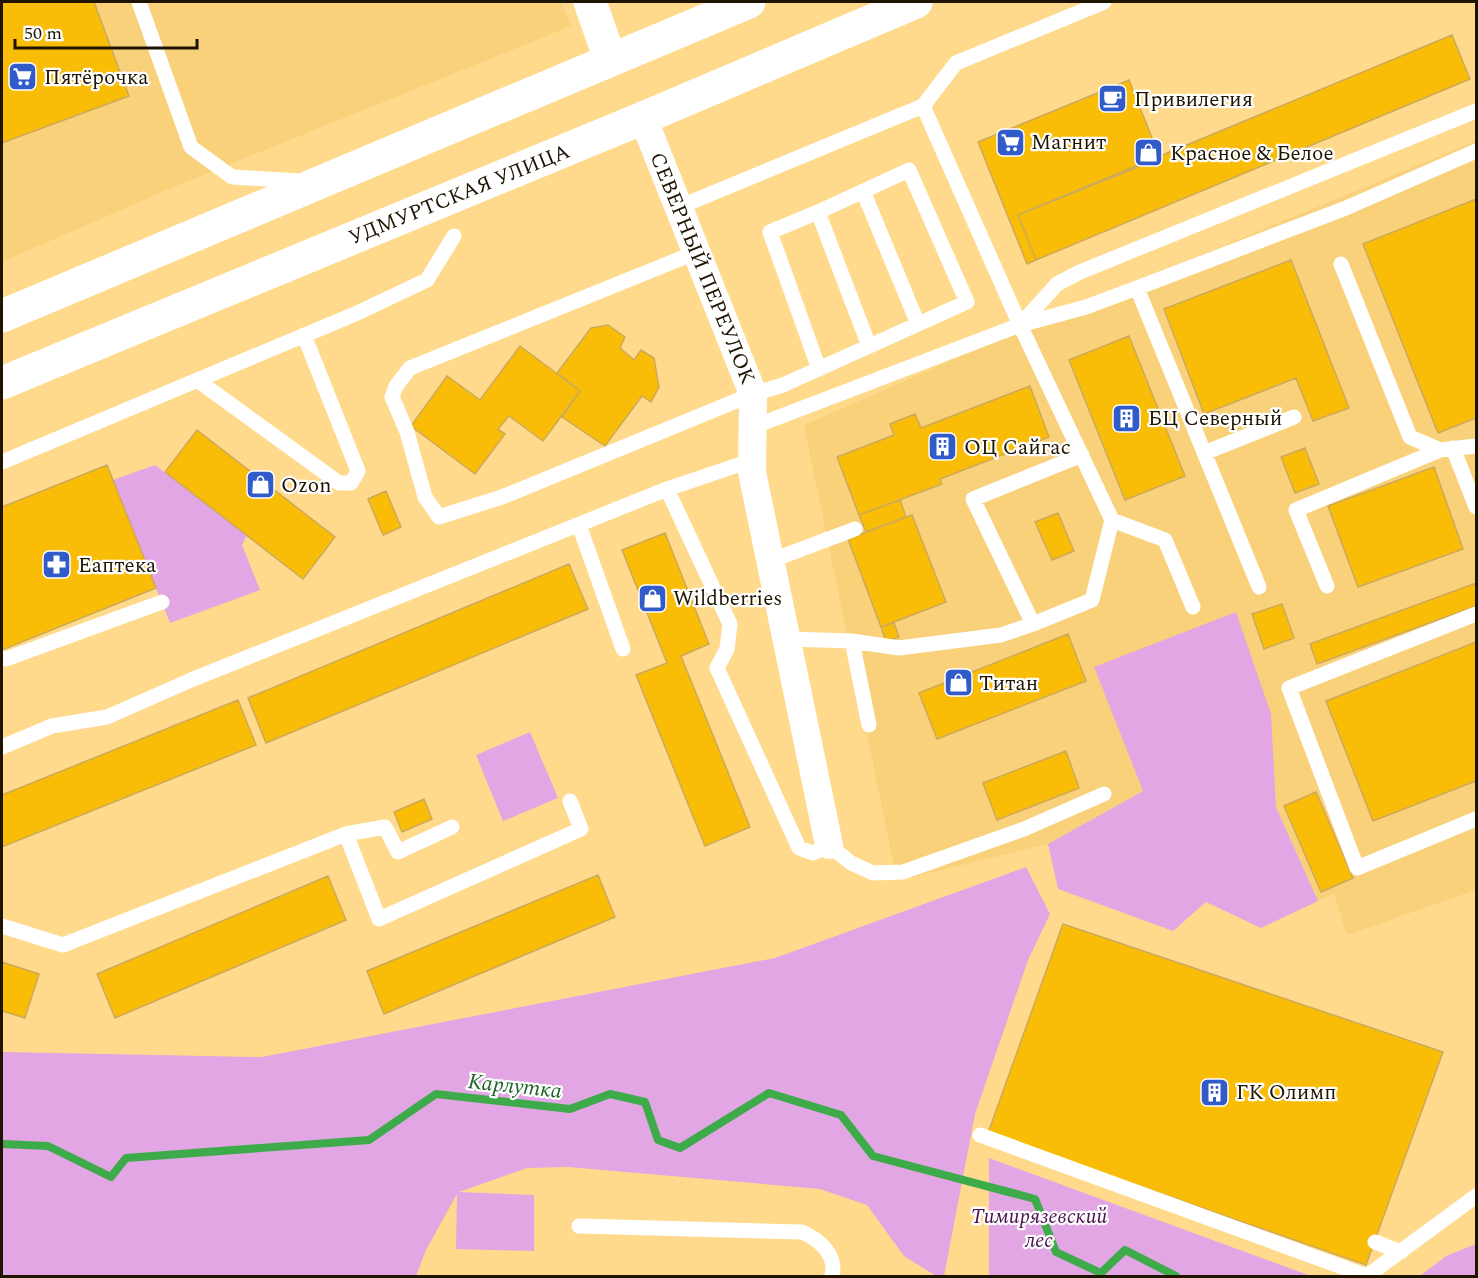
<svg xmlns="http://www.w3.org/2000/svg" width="1478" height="1278" font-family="Spectral,serif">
<rect width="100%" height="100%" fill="#ffda8c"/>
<path fill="#f9d17a" d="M2,2H561L571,26L176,186L2,262Z
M1476,141V890L1347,935L1334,894L1318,901L1276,807L1271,714L1094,667L1143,791L1048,844L897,881L804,425L1037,323Z"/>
<path fill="#e1a6e3" d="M155,465L247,535L242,545L260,590L170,623L113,480Z
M1236,612L1271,714L1276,807L1318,901L1261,928L1206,902L1173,931L1058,889L1048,844L1143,791L1094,667Z
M530,732L558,798L503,821L476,755Z
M1026,867L1050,914L1028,960L975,1114L944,1276H936L904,1256L867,1205L820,1189L568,1167L527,1168L459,1192L534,1195V1251L456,1249L457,1194L426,1250L416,1276H2V1052L262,1057L775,958Z
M989,1158L1311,1276H989Z
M1476,1244V1276H1420L1446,1256Z"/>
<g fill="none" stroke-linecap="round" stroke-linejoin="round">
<path stroke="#3dab49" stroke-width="8" d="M2,1144L48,1146L111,1177L126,1158L369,1140L436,1094L570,1109L610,1094L645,1102L658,1140L680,1148L769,1093L841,1115L873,1156L1035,1199L1056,1252L1101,1273L1125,1250L1176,1276"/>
</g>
<path fill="#f9bd07" stroke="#cda95c" stroke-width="1.5" d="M2,2H94L129,96L2,143Z
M1452,35L1470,79L1036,260L1018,215Z
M1129,80L1160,158L1018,215L1036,260L1027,264L978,142Z
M1476,199V418L1438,433L1363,244Z
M1291,260L1349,408L1313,421L1296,378L1204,414L1164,309Z
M608,325L625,337L620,348L634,360L641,350L654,358L659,387L651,402L642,396L605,446L562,417L580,391L557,373L591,328Z
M1129,336L1185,476L1125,500L1069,360Z
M520,346L580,391L543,441L509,416L498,429L505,434L475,474L411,426L447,376L480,400Z
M1030,386L1049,437L940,479L942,484L859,515L837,457L894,435L890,424L915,414L921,428Z
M197,430L335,537L303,579L165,472Z
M1305,448L1319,484L1295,493L1281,457Z
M107,465L156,588L2,650V507Z
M1434,467L1463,549L1358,587L1328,506Z
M386,491L401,527L383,535L368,499Z
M900,500L906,517L866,532L859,515Z
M1058,513L1074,551L1052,560L1035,522Z
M912,515L946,602L881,627L848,539Z
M665,533L709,644L681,656L750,827L705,846L636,675L667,663L622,550Z
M569,564L588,609L266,743L248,698Z
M1476,583V606L1317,664L1310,644Z
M1282,604L1294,638L1264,649L1252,614Z
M894,623L899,637L886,641L881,627Z
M1068,634L1086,681L937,739L919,693Z
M1476,642V781L1373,821L1326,701Z
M238,700L256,745L2,847V795Z
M1066,751L1079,788L997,820L983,783Z
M1316,792L1353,878L1321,892L1284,806Z
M424,799L432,819L402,832L394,812Z
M598,875L615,917L384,1014L367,971Z
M328,876L346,920L115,1018L97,974Z
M1063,924L1443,1052L1366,1265L988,1133Z
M2,962L39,974L25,1018L2,1011Z"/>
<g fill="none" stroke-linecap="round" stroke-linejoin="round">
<path stroke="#fff" stroke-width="15" d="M139,2L191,147L232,177L301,181
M923,106L1020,325L1112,520L1165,540L1193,607
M863,191L918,324
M679,207L923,106L956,63L1104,2
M818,212L770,232L819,369
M697,252L410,368L396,386L392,397L407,432L425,497L439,517L502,497L753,394L783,385L967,302L909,170L818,212L869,346
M1341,264L1410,437L1440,450L1476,446
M1137,288L1259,587
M1020,325L1057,284L1080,272L1476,111
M197,380L339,483H351L358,471L304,335
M753,427L1020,325L1086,307L1137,288L1346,208L1476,151
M1453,448L1476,507
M1204,453L1294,417
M1082,455L973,499L1033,624L1092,600L1112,520
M2,462L355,314L427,280L454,236
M667,489L730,624L727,649L717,668L799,848L813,853L829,845L851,863L873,873L903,872L1024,829L1104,794
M579,525L623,649
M770,561L855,529
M1327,586L1296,510L1440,450
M1476,614L1289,688L1357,868L1476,819
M788,639L852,641L899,648L1001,635L1033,624
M852,641L869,725
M2,658L6,659L162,602
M2,747L52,726L107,717L191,680L667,489L753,460
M346,834L385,827L398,852L452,827
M2,926L63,945L346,834L379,919L581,829L570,801
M980,1135L1367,1276L1476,1196
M579,1226L802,1232C820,1240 837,1255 832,1276
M1375,1242L1401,1252"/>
<path stroke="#fff" stroke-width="28" d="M643,118L753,394L752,472L829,845"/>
<path stroke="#fff" stroke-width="33" d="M590,2L610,59"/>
<path stroke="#fff" stroke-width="33" d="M2,316L749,2
M2,383L643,118L916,2"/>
</g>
<defs>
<symbol id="supermarket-square" viewBox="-11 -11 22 22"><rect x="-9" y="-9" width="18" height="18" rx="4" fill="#325bca" stroke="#fff"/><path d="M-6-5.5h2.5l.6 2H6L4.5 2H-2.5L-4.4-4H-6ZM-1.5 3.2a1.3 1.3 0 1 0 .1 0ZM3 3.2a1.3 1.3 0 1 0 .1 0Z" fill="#fff"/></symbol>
<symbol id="cafe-square" viewBox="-11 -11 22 22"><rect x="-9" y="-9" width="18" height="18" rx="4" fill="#325bca" stroke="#fff"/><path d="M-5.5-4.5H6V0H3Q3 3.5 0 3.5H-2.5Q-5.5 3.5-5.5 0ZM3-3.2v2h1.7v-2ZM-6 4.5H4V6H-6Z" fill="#fff"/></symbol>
<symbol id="shop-square" viewBox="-11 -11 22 22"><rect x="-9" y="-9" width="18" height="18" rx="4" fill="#325bca" stroke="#fff"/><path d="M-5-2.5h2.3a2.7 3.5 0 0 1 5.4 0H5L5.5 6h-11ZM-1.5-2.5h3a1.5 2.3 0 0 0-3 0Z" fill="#fff"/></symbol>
<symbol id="building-square" viewBox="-11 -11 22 22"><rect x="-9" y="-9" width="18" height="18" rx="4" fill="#325bca" stroke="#fff"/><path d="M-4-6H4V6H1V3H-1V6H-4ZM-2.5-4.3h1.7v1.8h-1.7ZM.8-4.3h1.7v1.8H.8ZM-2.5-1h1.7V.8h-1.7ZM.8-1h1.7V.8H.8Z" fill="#fff"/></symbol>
<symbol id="pharmacy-square" viewBox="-11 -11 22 22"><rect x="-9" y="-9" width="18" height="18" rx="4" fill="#325bca" stroke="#fff"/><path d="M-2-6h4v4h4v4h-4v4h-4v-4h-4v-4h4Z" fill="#fff"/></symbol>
</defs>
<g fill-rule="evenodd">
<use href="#supermarket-square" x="6" y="60" width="33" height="33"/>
<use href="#cafe-square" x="1096" y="82" width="33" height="33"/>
<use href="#supermarket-square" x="994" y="126" width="33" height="33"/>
<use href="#shop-square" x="1132" y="136" width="33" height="33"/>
<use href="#building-square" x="1110" y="402" width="33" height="33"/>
<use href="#building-square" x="926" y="430" width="33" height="33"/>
<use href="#shop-square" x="244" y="468" width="33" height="33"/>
<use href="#pharmacy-square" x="40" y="548" width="33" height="33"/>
<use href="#shop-square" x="636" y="582" width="33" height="33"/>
<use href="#shop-square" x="942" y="666" width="33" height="33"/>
<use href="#building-square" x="1198" y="1076" width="33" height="33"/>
</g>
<g text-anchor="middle" stroke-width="4.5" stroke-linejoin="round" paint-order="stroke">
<g font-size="21" fill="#1f1400" stroke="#fff" text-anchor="start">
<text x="44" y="84">Пятёрочка</text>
<text x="1134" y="106">Привилегия</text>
<text x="1031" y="149">Магнит</text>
<text x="1170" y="160">Красное &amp; Белое</text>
<text x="1148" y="425">БЦ Северный</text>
<text x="964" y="454">ОЦ Сайгас</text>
<text x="281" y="492">Ozon</text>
<text x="78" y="572">Еаптека</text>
<text x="673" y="605">Wildberries</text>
<text x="979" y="690">Титан</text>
<text x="1236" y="1099">ГК Олимп</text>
</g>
<g font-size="21" fill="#1f1400" stroke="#fff">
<text transform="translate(459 194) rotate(-22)" y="7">УДМУРТСКАЯ УЛИЦА</text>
<text transform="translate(703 268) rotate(68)" y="7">СЕВЕРНЫЙ ПЕРЕУЛОК</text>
</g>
<g font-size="21" font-style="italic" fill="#4b104f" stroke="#fff">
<text x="1039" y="1223">Тимирязевский<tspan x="1039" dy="24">лес</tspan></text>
</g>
<g font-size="22" font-style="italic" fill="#1c6425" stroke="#fff">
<text transform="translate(515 1085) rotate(6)" y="8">Карлутка</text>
</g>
</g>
<rect width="1478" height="1278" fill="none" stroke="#1f1400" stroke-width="6"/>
<path d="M15 39v9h182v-9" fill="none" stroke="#1f1400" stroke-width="3"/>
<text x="24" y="39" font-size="18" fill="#1f1400" stroke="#ffffff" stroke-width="4.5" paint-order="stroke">50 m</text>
</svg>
